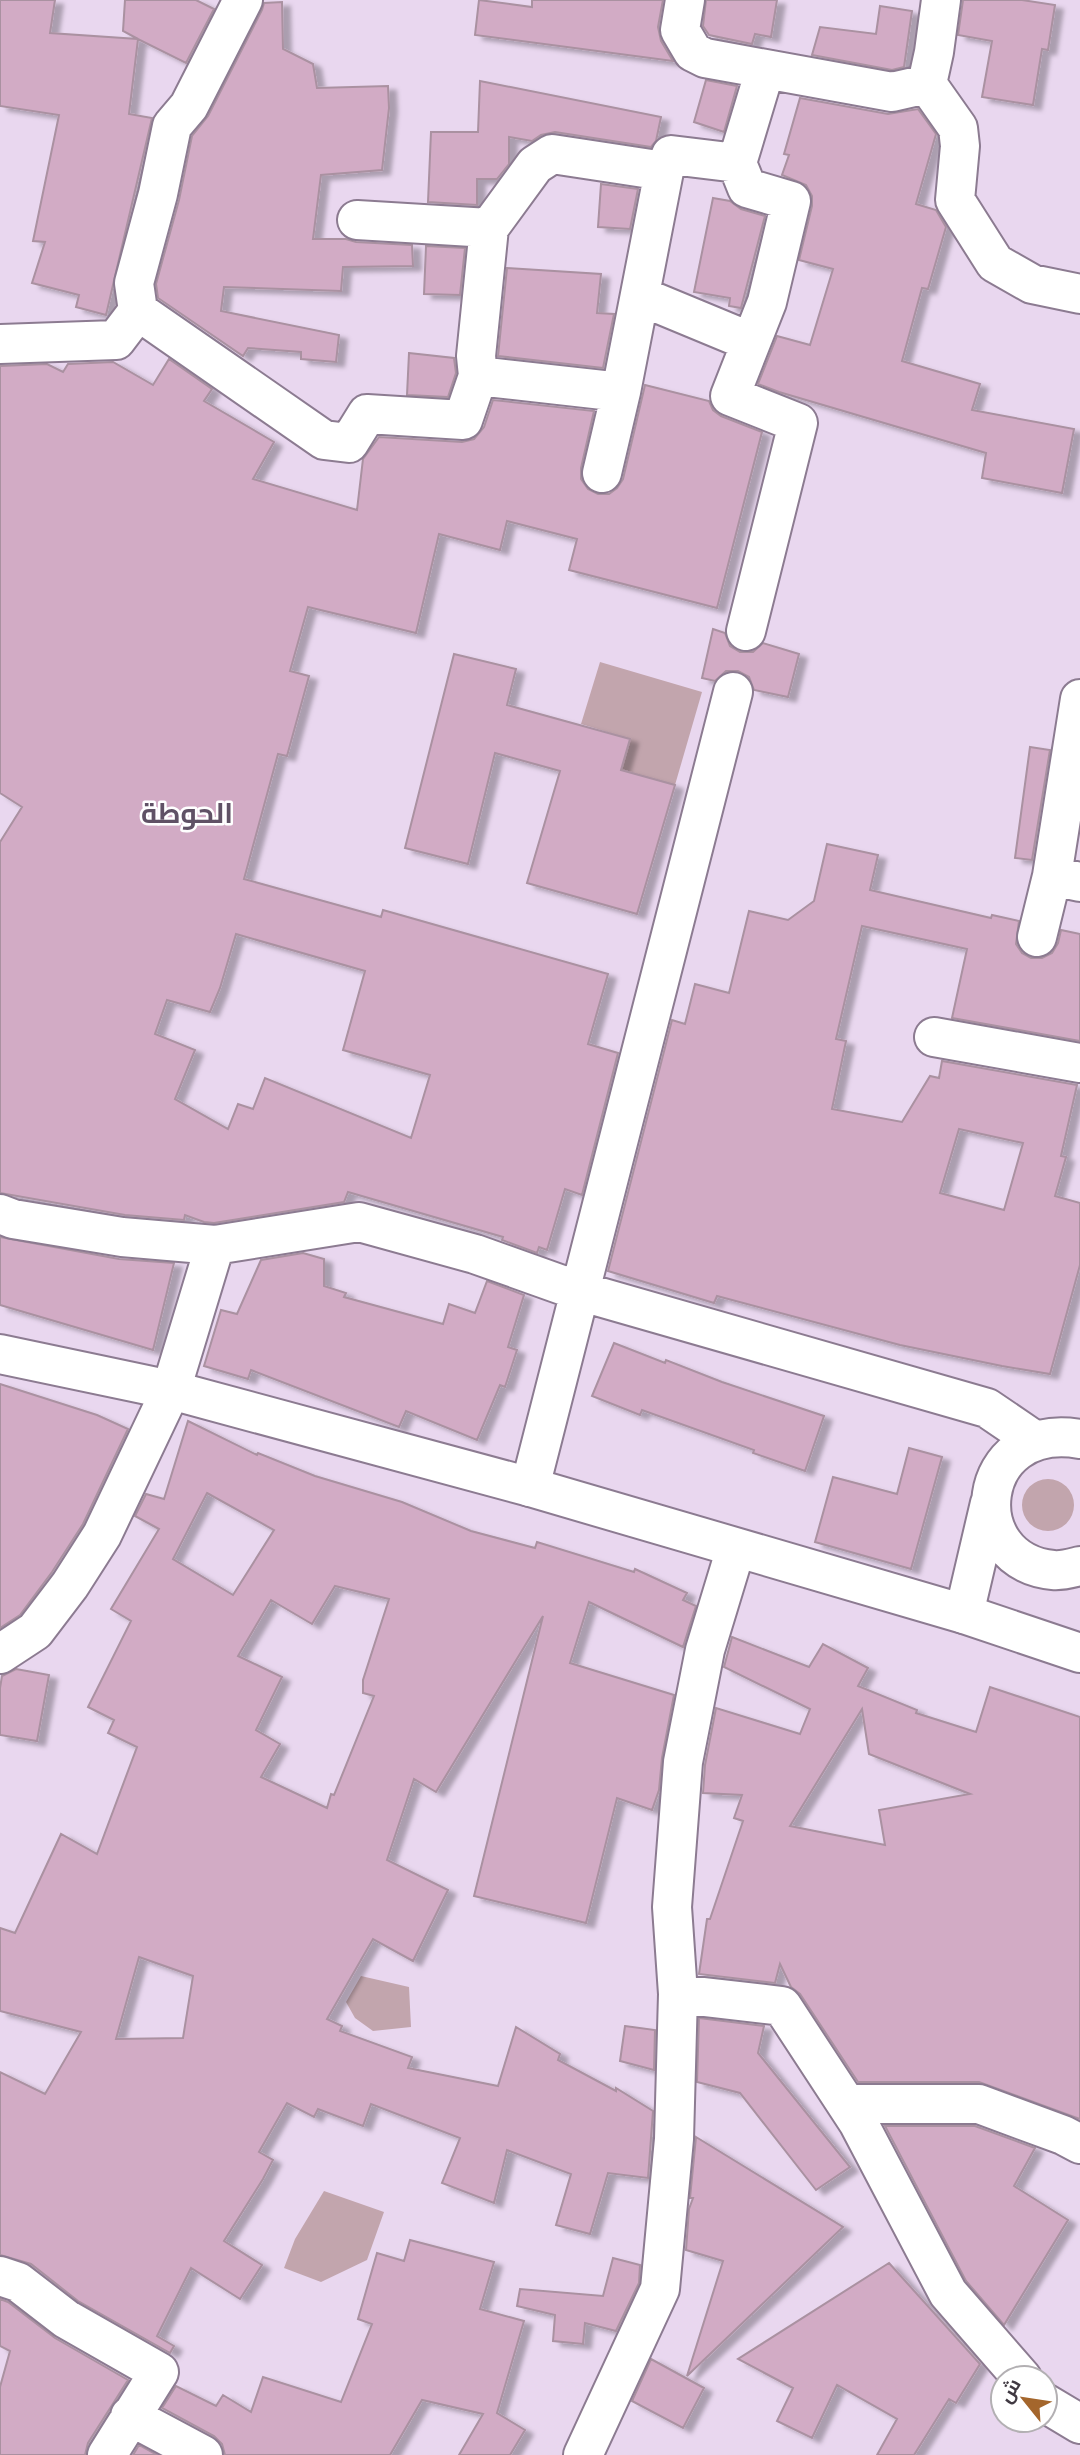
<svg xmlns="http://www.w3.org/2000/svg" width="1080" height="2455" font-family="'Source Serif 4',Cairo,serif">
<defs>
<filter id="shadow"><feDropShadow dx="8" dy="4.5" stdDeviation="2" flood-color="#0004"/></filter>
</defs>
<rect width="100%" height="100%" fill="#e9d7ef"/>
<path fill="#c2a5ad" d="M600,662L702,692L675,785L621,770L630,739L581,724Z
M1022 1505a26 26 0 1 1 52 0a26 26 0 1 1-52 0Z
M361,1976L409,1987L411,2027L373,2031L355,2018L346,2002Z
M324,2191L384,2212L367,2260L321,2282L284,2268L295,2239Z"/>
<path fill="#d2abc5" stroke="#aa91a1" stroke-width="2" fill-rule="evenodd" filter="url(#shadow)" d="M0,0H55L50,33L138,39L123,31L125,0H196L214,9L186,63L138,39L129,114L152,118L106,315L76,307L79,295L32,283L45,242L33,241L59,115L0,106Z
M479,0L532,7V0H663L658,27L661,41L673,61L475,35Z
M706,0H777L771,37L755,34L752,44L709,35L703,26Z
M963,0H1022L1055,5L1048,50L1042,49L1033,105L982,97L992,41L958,35Z
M282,2L283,49L313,64L317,88L388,86L389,108L382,170L321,175L313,239H346L356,242L412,245L413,266L343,267L341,291L224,287L221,311L339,335L336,362L301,359V352L248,348L243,356L158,298L156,284L179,200L192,136L208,116L262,10L264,3Z
M880,6L912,11L904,67L892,70L812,55L820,27L876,34Z
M706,80L737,86L724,132L694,122Z
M480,81L661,117L656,141L651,147L555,132L541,135L532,141L509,137V164L497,179H477V205L428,202L431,132H478Z
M800,98L888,114L918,109L936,134L916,204L936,210L946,227L928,289L922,288L902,361L980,384L972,410L1074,429L1062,493L982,478L986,453L779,392L758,384L777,336L810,345L833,269L799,260L812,206V196L806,185L782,175L789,155L784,154Z
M601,184L638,189L630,229L598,227Z
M713,198L730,201L741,209L765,216L741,308L729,306L730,298L694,292Z
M426,246L465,248L460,295L424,294Z
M507,268L601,274L597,313L614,314L603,368L498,356Z
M409,353L454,358L456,373L448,397L407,395Z
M169,359L212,389L204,401L274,442L253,479L357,510L363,459L379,437L462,442L474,439L484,427L493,400L594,411L581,468V479L588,489L598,494H609L617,488L623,479L645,385L709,401L713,410L721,416L762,432L717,608L569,570L577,539L507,521L500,550L439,534L416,633L308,607L290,671L309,676L287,756L278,754L244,879L381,917L383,910L608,974L588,1044L618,1053L582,1195L565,1189L547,1250L539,1247L537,1253L502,1240L503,1237L348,1192L344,1202L214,1223L204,1222L185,1215L184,1220L125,1215L0,1193V842L22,807L0,793V366L47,364L63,372L68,364L113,362L153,385ZM236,934L365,971L343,1050L430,1075L411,1138L265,1078L253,1109L238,1104L228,1129L175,1099L195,1050L155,1034L167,1000L210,1012L220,988Z
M713,629L725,633L730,646L740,652H753L763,643L799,654L788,697L754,690L749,677L738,671H726L715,681L702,678Z
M454,654L516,669L507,705L630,739L621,770L675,785L637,914L527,883L560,771L495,753L468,864L405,848Z
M1030,747L1050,750L1032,860L1015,858Z
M827,844L878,855L870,890L991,918L992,915L1019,921L1016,944L1022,953L1031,958H1042L1052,953L1058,943L1061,930L1080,934V1041L952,1018L967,949L862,926L836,1039L846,1041L832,1109L902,1122L930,1076L939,1078L942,1061L1077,1085L1061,1156L1066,1157L1055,1196L1080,1203V1265L1050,1374L1002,1366L900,1345L717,1296L714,1303L608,1271L672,1020L685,1024L695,984L729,993L749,911L788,920L814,901ZM959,1129L1023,1143L1004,1210L940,1193Z
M0,1237L119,1259L174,1263L153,1350L0,1305Z
M303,1253L324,1259V1286L346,1293L344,1297L443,1324L449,1304L475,1313L487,1281L524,1295L508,1347L517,1350L505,1387L500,1385L477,1440L406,1411L399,1427L251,1370L248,1379L204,1366L221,1310L237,1314L261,1260Z
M614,1343L665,1363L666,1360L722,1382L824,1416L805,1471L753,1453L754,1450L642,1410L640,1415L592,1396Z
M0,1384L97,1415L128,1429L83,1524L52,1572L20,1615L0,1628Z
M188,1421L257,1455L258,1453L315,1476L402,1502L471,1531L535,1548L537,1542L634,1572L635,1569L687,1593L683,1600L696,1606L683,1647L589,1602L570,1663L674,1695L662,1758L659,1790L652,1810L617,1798L586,1923L474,1896L543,1616L436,1792L414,1779L387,1860L448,1890L413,1961L373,1939L327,2019L342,2026L340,2031L412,2057L408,2068L498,2086L516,2027L560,2054L558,2060L616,2091V2088L653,2111L648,2178L608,2173L590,2234L556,2225L571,2174L507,2150L494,2203L442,2183L460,2138L371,2104L363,2126L318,2109L314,2117L287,2103L259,2152L273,2160L263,2179L224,2241L262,2265L240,2299L191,2268L157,2336L174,2346L170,2353L78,2301L31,2264L0,2255V2072L45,2094L81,2032L0,2011V1928L15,1933L61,1834L97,1854L137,1747L108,1733L114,1720L88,1707L131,1621L111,1609L159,1529L135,1516L146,1494L164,1499ZM207,1493L274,1530L233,1595L173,1559ZM335,1586L389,1599L363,1680V1693L374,1696L334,1795L331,1794L327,1808L261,1777L280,1744L256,1730L282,1677L238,1656L271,1600L312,1624ZM139,1957L193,1976L183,2038L116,2039Z
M909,1448L942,1457L911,1569L815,1542L833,1477L897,1494Z
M732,1637L809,1667L823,1644L868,1668L858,1686L917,1710L916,1713L976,1732L990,1687L1080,1717V2119L979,2082H858L800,1994L791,1987L780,1964L775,1983L699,1974L707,1919H710L743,1821L734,1818L742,1795L703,1793L705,1765L716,1708L800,1734L810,1709L724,1667ZM862,1709L869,1754L970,1794L879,1810L885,1845L790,1826Z
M16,1669L49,1675L37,1741L0,1735V1688L2,1676Z
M699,2018L764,2026L758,2053L850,2167L816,2190L740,2093L697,2082Z
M625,2026L655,2030L654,2070L620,2061Z
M885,2126H975L1035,2148L1014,2186L1068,2220L1004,2325L966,2281Z
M696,2137L843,2227L687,2376L723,2261L686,2250L689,2209L693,2198H690Z
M410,2240L494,2262L480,2309L524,2321L497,2413L525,2430L510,2455H459L483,2414L422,2400L390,2455H225L222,2444L214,2436L162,2408L176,2386L216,2406L223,2395L251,2412L263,2377L341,2402L372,2324L358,2319L377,2253L404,2261Z
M613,2258L640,2265L639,2283L616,2331L585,2323L583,2344L553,2341L555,2315L517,2306L520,2289L603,2296Z
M889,2263L980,2364L956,2403L949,2399L914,2455H877L897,2419L837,2385L812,2438L777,2421L793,2388L738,2359Z
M0,2299L8,2302L55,2338L128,2380L88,2443L85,2455H0V2387L10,2351L0,2346Z
M651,2359L704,2388L683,2428L632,2401Z
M139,2445L157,2455H133Z"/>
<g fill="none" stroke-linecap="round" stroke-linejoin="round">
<defs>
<path id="minor" d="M243,0L189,106L172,126L158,194L134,283L138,311L324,440L349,443L367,414L463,420L478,376L476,356L489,228L535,165L552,154L664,171L671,155L737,163L765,70
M685,0L680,30L693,52L705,58L892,92L927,84
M941,0L934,52L927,84L958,128L960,146L955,200L995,263L1032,284L1080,294
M737,163L747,188L791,201L767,302L730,396L798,423L746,631
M357,220L489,228
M640,296L751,342
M0,344L116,340L138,311
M478,376L621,392
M602,473L621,392L664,171
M1080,699L1052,876L1080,882
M1037,937L1052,876
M934,1037L1080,1063
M0,1214L13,1219L122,1237L215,1245L359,1222L475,1254L579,1291L987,1408L1034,1440
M530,1487L733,692
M736,1548L705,1650L683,1762L672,1907L678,1994L782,2006L858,2122L948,2293L1022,2378
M0,1654L35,1631L70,1585L102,1535L171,1390L215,1245
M847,2104H979L1063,2135L1080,2144
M0,2276L18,2282L66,2319L159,2372L107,2455
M1045,2403L1080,2424
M130,2416L203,2455
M583,2455L660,2289L674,2139L678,1994"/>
<path id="tertiary" d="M1080,1439C973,1421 961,1561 1053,1570C1062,1571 1072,1568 1080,1566
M964,1614L990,1503"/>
<path id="secondary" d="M0,1354L171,1390L530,1487L964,1614L1080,1653"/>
</defs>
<use href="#minor" stroke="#8c7b91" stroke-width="42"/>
<use href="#tertiary" stroke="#8c7b91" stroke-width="42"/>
<use href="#secondary" stroke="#8c7b91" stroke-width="42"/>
<use href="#minor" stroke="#fff" stroke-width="38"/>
<use href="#tertiary" stroke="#fff" stroke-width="38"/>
<use href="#secondary" stroke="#fff" stroke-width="38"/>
</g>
<g text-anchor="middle" stroke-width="5" stroke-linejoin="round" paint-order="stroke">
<g font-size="28" font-weight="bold" fill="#605165" stroke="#fff">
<text x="187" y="823">الحوطة</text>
</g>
</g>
<g transform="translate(1024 2399) rotate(300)"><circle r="33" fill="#ffffff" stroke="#b3b0b3" stroke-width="2"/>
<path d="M0-5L12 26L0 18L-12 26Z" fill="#a4662c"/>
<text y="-10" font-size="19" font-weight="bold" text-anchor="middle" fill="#403942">ش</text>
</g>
</svg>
